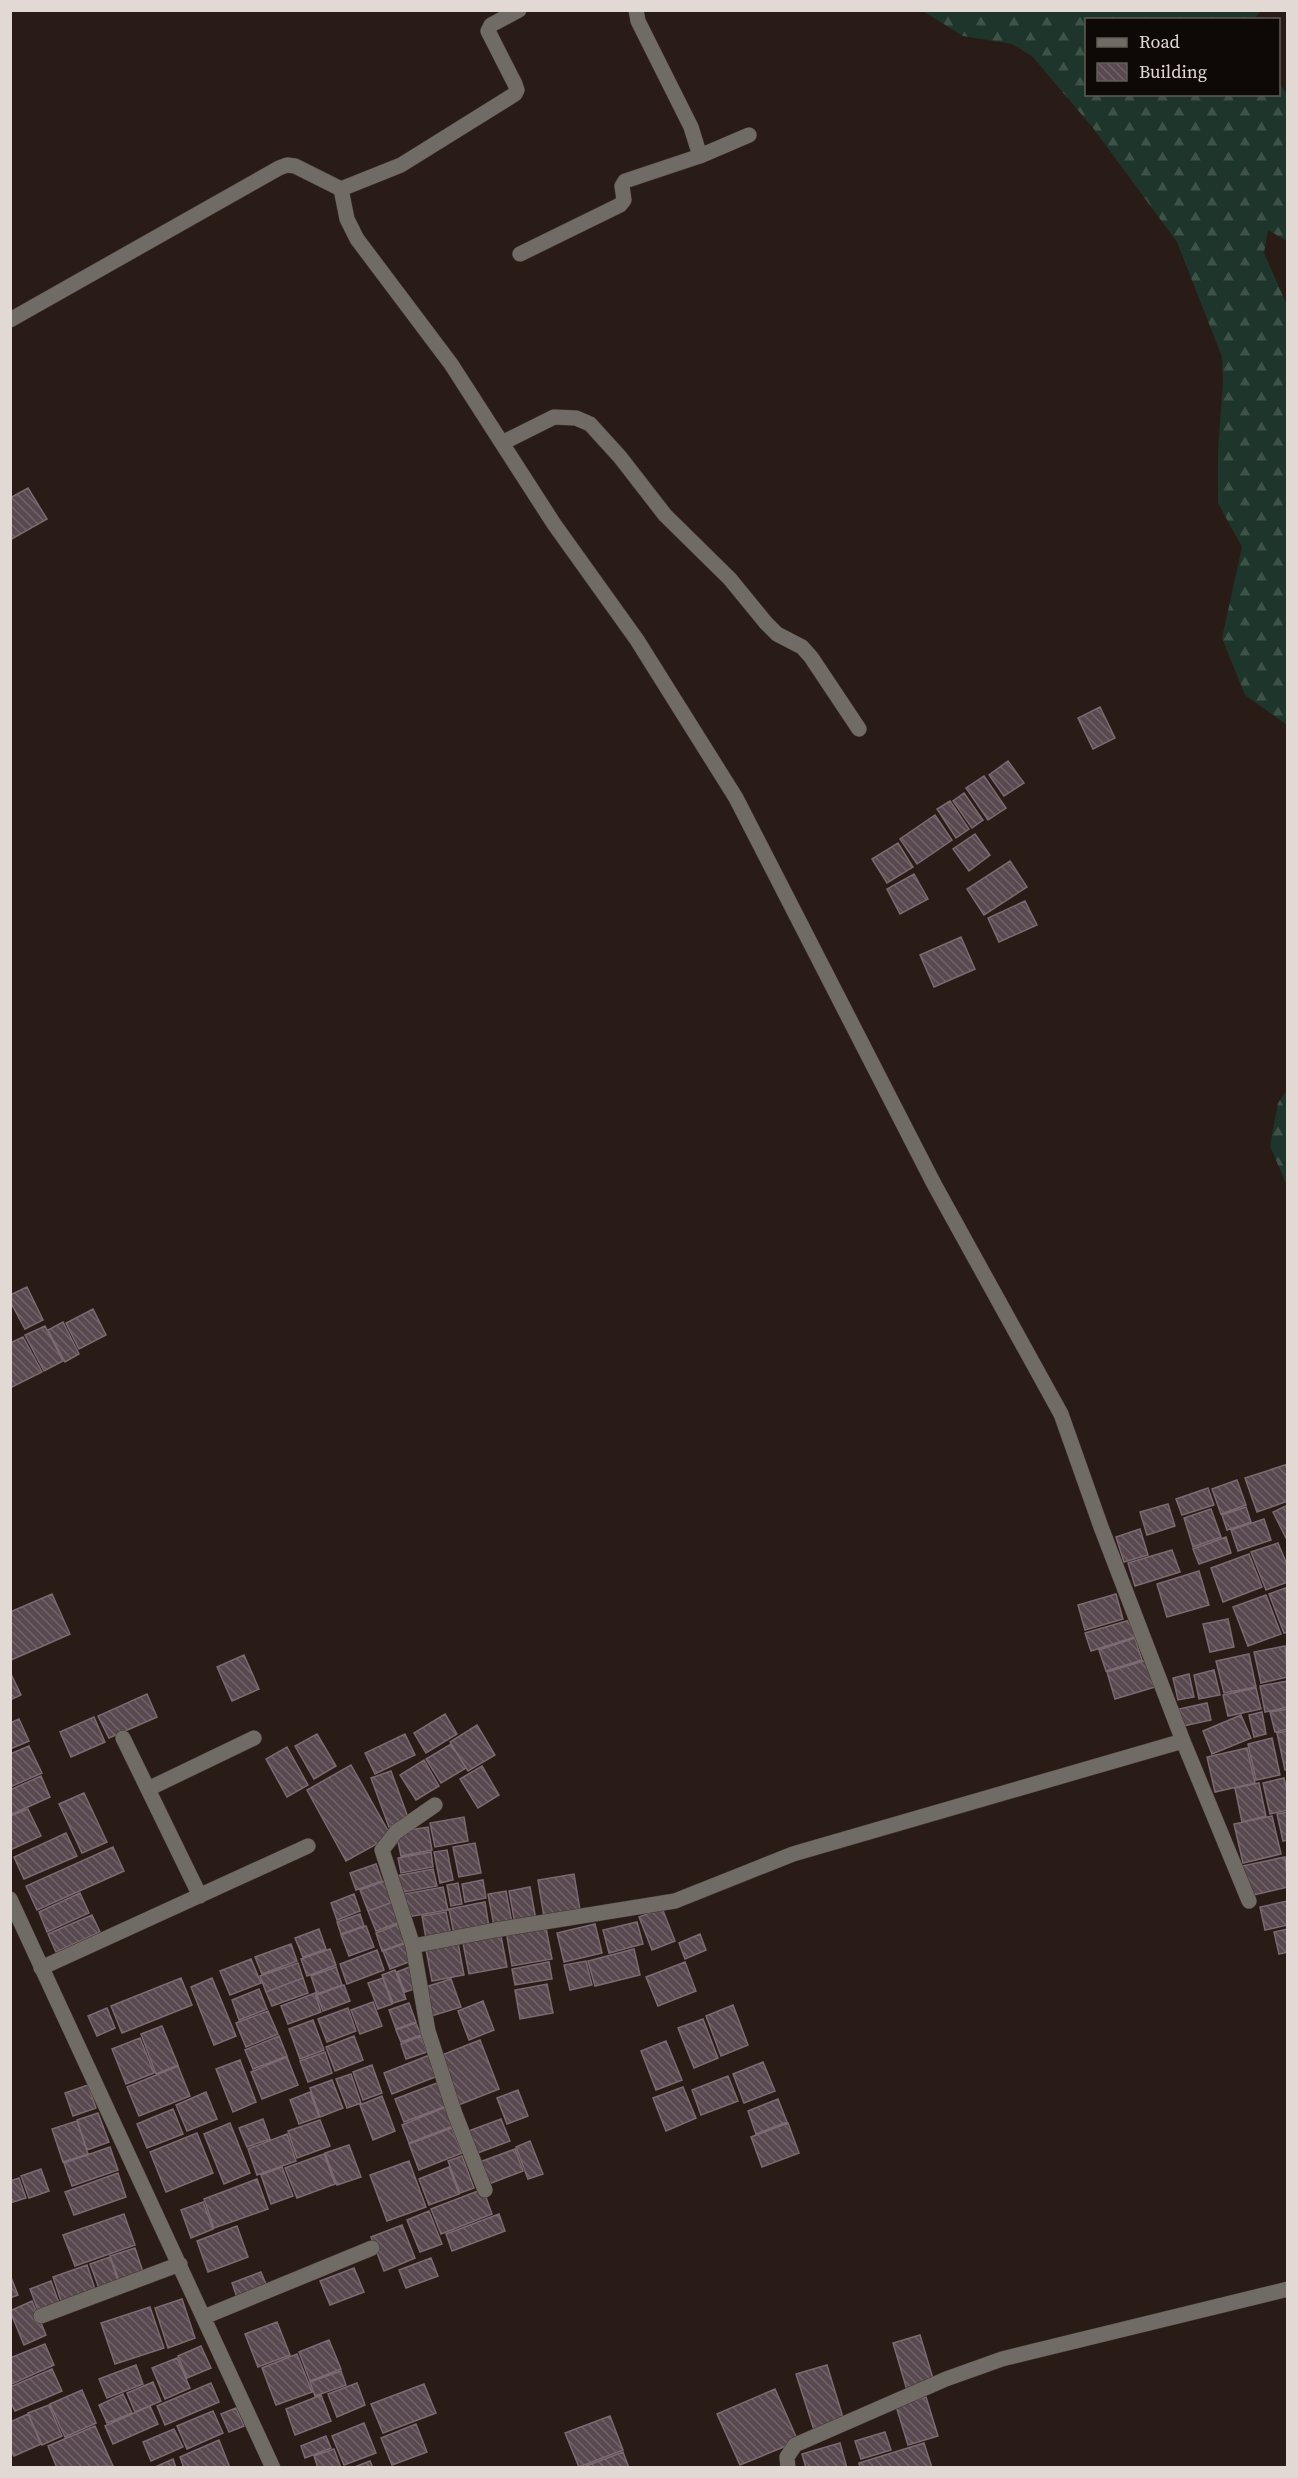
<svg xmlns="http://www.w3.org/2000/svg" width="1298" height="2478" font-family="'Source Serif 4',serif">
<defs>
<pattern id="forest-firs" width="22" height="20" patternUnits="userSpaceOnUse" patternTransform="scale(1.5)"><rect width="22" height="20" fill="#1d352a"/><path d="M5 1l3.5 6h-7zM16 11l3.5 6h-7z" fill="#3e5248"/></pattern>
<pattern id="building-back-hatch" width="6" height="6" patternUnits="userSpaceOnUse" patternTransform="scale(1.5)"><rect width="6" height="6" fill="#58484f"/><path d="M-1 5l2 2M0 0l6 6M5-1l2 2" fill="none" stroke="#706267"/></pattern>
</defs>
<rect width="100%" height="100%" fill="#291c17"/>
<path fill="url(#forest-firs)" d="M923,11H1287H1261L1253,20H1086V94H1278L1279,83L1287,94V241L1268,230L1264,253L1287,305V725L1245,695L1222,638L1242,547L1218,503V451L1223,381L1222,357L1177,242L1093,128L1032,56L1012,44L963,36Z
M1287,1090V1186L1270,1146L1278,1103Z"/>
<path fill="url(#building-back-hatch)" stroke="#7b6a71" stroke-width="1.5" d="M28,488L47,519L10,540V498Z
M1100,707L1115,738L1093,749L1078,718Z
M1008,761L1024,783L1004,796L989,775Z
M984,776L1006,808L988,820L966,788Z
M964,793L983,820L972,828L953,801Z
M950,801L969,829L956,838L937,809Z
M935,815L952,840L917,864L900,839Z
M975,834L990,855L969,871L953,849Z
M898,843L913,867L887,883L872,859Z
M1010,861L1027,887L984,915L967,889Z
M914,874L928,899L900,914L887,889Z
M1025,901L1037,925L999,942L988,918Z
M961,937L975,969L934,987L920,955Z
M27,1287L43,1320L25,1329L10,1301V1295Z
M93,1309L106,1335L79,1349L66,1323Z
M63,1322L79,1354L65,1362L48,1330Z
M45,1326L63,1361L44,1371L25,1335Z
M23,1337L42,1372L10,1388V1343Z
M1288,1464V1501L1257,1512L1245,1478Z
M1237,1480L1246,1505L1221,1514L1212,1489Z
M1208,1488L1214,1505L1182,1515L1176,1499Z
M1168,1504L1175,1526L1147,1535L1140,1512Z
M1288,1505V1537L1286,1538L1273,1512Z
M1246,1507L1251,1522L1227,1530L1222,1515Z
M1211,1509L1221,1537L1193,1547L1184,1518Z
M1264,1519L1271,1540L1238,1551L1231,1530Z
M1140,1529L1148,1555L1124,1562L1116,1537Z
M1226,1537L1231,1553L1199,1564L1193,1549Z
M1278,1543L1288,1567V1582L1266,1590L1251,1552Z
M1172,1550L1180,1572L1135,1586L1128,1563Z
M1249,1554L1262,1587L1223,1602L1211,1568Z
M1199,1571L1209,1605L1167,1617L1157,1584Z
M1288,1587V1632L1284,1633L1269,1594Z
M52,1594L70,1634L11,1660L10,1612Z
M1116,1594L1123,1619L1085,1630L1078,1605Z
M1266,1595L1281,1634L1248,1646L1233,1607Z
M1228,1619L1234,1647L1210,1652L1203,1624Z
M1130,1620L1135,1637L1091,1651L1085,1633Z
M1135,1638L1142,1660L1106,1671L1099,1650Z
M1285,1646L1288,1677L1261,1683L1254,1652Z
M1249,1654L1256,1687L1224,1693L1216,1661Z
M244,1655L259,1689L232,1701L217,1667Z
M1147,1660L1155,1687L1115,1699L1107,1672Z
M1214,1670L1220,1695L1199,1699L1194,1675Z
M10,1672L21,1695L10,1700Z
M1189,1674L1194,1697L1178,1700L1173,1678Z
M1288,1681V1707L1265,1712L1260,1686Z
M1256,1688L1261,1709L1228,1716L1223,1695Z
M147,1694L157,1717L109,1738L98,1716Z
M1207,1703L1211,1720L1183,1726L1179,1709Z
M1288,1709V1729L1275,1732L1270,1712Z
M1262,1712L1266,1734L1254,1737L1249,1715Z
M445,1714L457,1734L426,1753L414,1733Z
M1241,1715L1251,1738L1212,1754L1203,1731Z
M94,1717L105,1742L71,1757L60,1732Z
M19,1719L29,1741L10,1749V1723Z
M477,1725L495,1755L468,1771L450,1742Z
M1288,1731V1769L1285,1770L1277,1733Z
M317,1734L336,1766L314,1779L295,1746Z
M405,1734L415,1755L375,1774L365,1753Z
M1272,1738L1280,1775L1256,1780L1248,1744Z
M451,1744L466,1768L441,1783L426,1759Z
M29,1746L42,1773L10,1787V1754Z
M287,1747L308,1785L287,1797L266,1759Z
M1247,1748L1255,1783L1215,1792L1207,1757Z
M424,1760L439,1786L416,1800L400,1775Z
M351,1765L391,1836L346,1861L307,1790Z
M482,1766L499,1795L478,1808L460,1779Z
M391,1771L409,1820L389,1827L371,1778Z
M41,1776L50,1797L10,1815V1790Z
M1284,1778L1288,1796V1810L1270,1814L1263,1783Z
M1259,1783L1266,1816L1242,1822L1235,1788Z
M84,1793L107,1842L82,1853L59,1804Z
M28,1809L41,1836L10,1850V1816Z
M1288,1812V1840L1283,1841L1277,1814Z
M1272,1816L1281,1854L1243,1863L1234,1824Z
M464,1817L468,1841L435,1847L430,1823Z
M428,1827L432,1850L401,1856L396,1832Z
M66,1833L77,1856L24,1879L14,1857Z
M475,1843L481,1873L459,1877L453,1847Z
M113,1847L124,1871L37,1910L26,1886Z
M447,1850L453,1880L440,1883L434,1852Z
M431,1852L433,1867L401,1873L398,1858Z
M1285,1857L1288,1887L1249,1896L1242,1866Z
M376,1864L382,1881L356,1890L350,1873Z
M433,1869L437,1886L398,1893L395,1876Z
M574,1874L580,1910L544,1917L538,1880Z
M483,1880L486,1898L465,1902L462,1884Z
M385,1881L393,1902L368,1911L360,1890Z
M458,1883L462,1904L451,1906L447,1885Z
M443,1887L448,1910L408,1917L404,1894Z
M530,1887L536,1920L515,1924L509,1891Z
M506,1891L512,1923L494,1926L488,1894Z
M80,1893L89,1913L47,1932L39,1912Z
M354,1894L360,1911L337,1920L331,1903Z
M1288,1901V1925L1265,1930L1260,1907Z
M393,1902L400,1922L376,1931L368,1911Z
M485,1902L489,1927L454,1934L449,1909Z
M662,1908L675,1941L652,1950L639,1917Z
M446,1912L451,1935L426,1939L422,1916Z
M360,1914L364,1926L341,1934L337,1922Z
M92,1915L100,1932L56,1952L48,1934Z
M637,1922L643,1944L609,1953L603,1930Z
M545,1923L552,1959L512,1966L506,1931Z
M399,1924L406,1942L382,1951L376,1933Z
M595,1924L602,1953L564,1962L557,1933Z
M366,1926L374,1947L349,1956L341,1935Z
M319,1929L326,1949L303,1957L295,1938Z
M1288,1929V1952L1279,1954L1274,1932Z
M700,1934L706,1950L685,1959L679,1943Z
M501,1936L507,1967L469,1974L463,1943Z
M407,1943L414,1960L390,1969L383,1951Z
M458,1943L464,1975L432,1981L426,1949Z
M291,1944L297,1961L262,1974L255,1957Z
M330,1949L336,1965L307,1976L301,1959Z
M634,1949L640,1975L595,1986L588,1961Z
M377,1950L384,1970L347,1984L340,1964Z
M251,1959L261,1983L230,1995L220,1971Z
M586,1961L592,1985L570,1990L564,1965Z
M549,1962L552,1979L515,1985L512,1969Z
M685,1962L696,1991L658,2006L646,1977Z
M298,1963L303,1978L266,1992L260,1976Z
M412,1966L420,1987L405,1992L397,1972Z
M336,1967L342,1985L317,1994L311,1976Z
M395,1970L406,1999L393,2003L382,1975Z
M181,1978L192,2005L122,2033L111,2006Z
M212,1978L236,2036L214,2045L191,1987Z
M303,1978L308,1993L272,2006L266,1992Z
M383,1978L392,2004L378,2009L368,1983Z
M451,1979L461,2007L431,2016L422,1988Z
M547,1984L553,2013L520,2019L515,1990Z
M344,1985L350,2001L323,2011L317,1995Z
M259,1989L267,2009L239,2020L232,2000Z
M315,1993L321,2012L288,2024L281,2006Z
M483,2001L494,2030L469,2040L458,2011Z
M373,2002L382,2026L360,2034L351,2010Z
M409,2003L416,2022L396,2029L389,2010Z
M733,2005L748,2045L721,2056L706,2016Z
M107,2008L115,2028L97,2036L88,2016Z
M348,2008L356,2031L327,2042L318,2019Z
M268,2011L278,2034L246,2047L236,2023Z
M703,2019L718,2058L694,2068L678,2028Z
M313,2020L324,2050L300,2059L289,2029Z
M416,2023L421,2035L401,2042L396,2030Z
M162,2026L178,2065L156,2074L141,2034Z
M279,2036L287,2056L253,2069L245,2050Z
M354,2036L363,2060L335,2071L326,2047Z
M421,2036L427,2052L406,2059L401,2044Z
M140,2038L154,2073L126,2084L112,2049Z
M480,2040L499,2089L456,2106L437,2057Z
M666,2041L682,2080L656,2090L641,2051Z
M325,2052L332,2073L308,2082L300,2061Z
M432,2054L440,2075L392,2094L384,2073Z
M287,2057L298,2085L262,2099L251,2072Z
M240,2060L256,2102L233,2112L216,2069Z
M763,2062L775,2091L744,2103L733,2074Z
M372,2065L382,2093L363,2100L353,2072Z
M178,2066L190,2096L139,2116L127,2087Z
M351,2074L361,2103L347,2108L336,2079Z
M728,2076L738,2101L701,2115L692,2090Z
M332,2080L343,2108L320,2117L310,2088Z
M437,2083L446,2106L404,2122L395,2099Z
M88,2085L96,2108L73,2116L65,2093Z
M683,2087L696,2118L666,2131L653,2098Z
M518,2090L528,2116L507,2124L497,2098Z
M206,2092L217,2119L187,2131L176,2105Z
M310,2092L319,2117L299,2124L290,2100Z
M382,2096L395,2131L373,2140L360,2105Z
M778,2099L787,2122L756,2134L748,2111Z
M446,2107L453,2126L409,2143L402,2125Z
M173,2109L183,2134L147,2148L137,2124Z
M98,2113L109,2142L87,2150L77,2120Z
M263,2119L270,2139L247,2147L239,2128Z
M501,2119L510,2141L475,2154L466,2132Z
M320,2120L330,2146L297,2158L288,2131Z
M77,2121L88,2154L63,2162L52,2129Z
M230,2123L250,2173L224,2184L204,2134Z
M788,2123L799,2153L762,2167L751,2137Z
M452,2128L462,2153L419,2170L409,2144Z
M197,2133L213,2173L166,2192L150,2152Z
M287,2134L296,2161L257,2175L248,2149Z
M530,2141L543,2174L528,2179L516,2147Z
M349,2145L361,2177L337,2185L325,2153Z
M110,2147L118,2170L72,2186L64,2163Z
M515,2149L523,2171L486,2185L477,2163Z
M324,2154L335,2184L297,2198L285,2168Z
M462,2156L474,2188L460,2193L448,2161Z
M409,2161L426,2207L387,2221L370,2175Z
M282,2167L293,2196L271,2204L261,2175Z
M449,2167L459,2194L429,2205L419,2179Z
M41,2169L49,2191L29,2198L21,2176Z
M118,2173L126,2197L74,2215L65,2192Z
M19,2178L26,2198L10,2203V2181Z
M257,2179L268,2209L214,2228L204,2199Z
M483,2189L492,2214L441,2234L431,2209Z
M203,2202L213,2229L191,2238L181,2210Z
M429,2211L442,2244L420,2252L407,2220Z
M124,2214L135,2245L75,2266L63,2235Z
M499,2214L505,2231L452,2251L446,2234Z
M402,2225L415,2258L384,2271L371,2237Z
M237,2226L248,2257L208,2272L197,2241Z
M135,2248L144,2275L120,2283L110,2256Z
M110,2257L119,2284L100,2291L90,2264Z
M431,2258L438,2276L406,2288L399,2270Z
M87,2265L96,2292L62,2304L53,2277Z
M354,2268L364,2292L330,2305L320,2281Z
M261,2272L268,2289L238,2300L232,2283Z
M10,2275L18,2295L10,2298Z
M51,2281L60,2306L39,2313L30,2289Z
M182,2299L195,2338L168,2348L155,2308Z
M32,2301L46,2335L24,2345L10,2311Z
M150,2307L164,2348L115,2364L101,2323Z
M277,2322L290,2355L258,2367L245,2334Z
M920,2335L934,2382L907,2390L893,2343Z
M329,2340L341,2369L310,2381L299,2352Z
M45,2344L54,2365L12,2384L10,2358Z
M201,2346L211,2368L187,2378L178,2356Z
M297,2354L312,2392L276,2405L262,2368Z
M177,2358L190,2388L165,2399L152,2368Z
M136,2365L143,2384L107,2398L99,2379Z
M827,2365L844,2421L814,2430L796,2374Z
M52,2369L62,2391L15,2411L10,2401V2387Z
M341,2371L346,2385L315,2396L310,2382Z
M153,2382L161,2401L135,2412L127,2393Z
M211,2383L219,2402L165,2425L157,2406Z
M357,2383L365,2405L337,2417L328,2394Z
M424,2384L436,2413L383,2433L371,2404Z
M775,2389L798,2441L740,2465L717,2414Z
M82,2390L96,2423L65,2437L50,2404Z
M123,2394L132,2413L107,2423L99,2405Z
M321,2395L331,2421L295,2435L286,2409Z
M926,2397L938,2436L908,2445L896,2406Z
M49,2405L62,2436L42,2445L28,2413Z
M150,2406L158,2424L113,2444L105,2426Z
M236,2408L244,2426L229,2432L221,2414Z
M213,2411L223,2433L187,2449L177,2426Z
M28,2414L41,2444L14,2456L10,2449V2422Z
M610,2416L623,2450L579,2467L565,2433Z
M364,2423L376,2453L344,2465L332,2436Z
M416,2424L427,2452L392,2465L381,2438Z
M95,2426L113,2466L57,2468L48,2446Z
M174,2429L183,2447L151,2461L143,2442Z
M885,2432L891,2450L861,2459L855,2441Z
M326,2436L331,2448L305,2458L301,2446Z
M219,2440L230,2468H184L180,2457Z
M840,2443L847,2468H806L802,2454Z
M924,2443L932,2468H860L859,2463Z
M334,2449L341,2468H318L314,2456Z
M623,2452L629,2468H586V2466Z
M173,2459L176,2468H153Z
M370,2461L373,2468H352Z"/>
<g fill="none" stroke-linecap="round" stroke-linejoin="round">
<defs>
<path id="minor" d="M700,156L749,135
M341,189L347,219L357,239L451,364L554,524L637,640L736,798L934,1184L1061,1414L1101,1527L1183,1741L1249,1901
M520,254L620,205L624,200L622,186L625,181L700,156L691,127L638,21L636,10
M10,320L279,168L287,165L295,166L341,189L401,165L515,94L517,90L515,84L488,31L491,25L519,10
M502,443L554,417L576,418L590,424L620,457L665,515L730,579L766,623L777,634L802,647L811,657L859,729
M123,1738L200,1896
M148,1789L254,1738
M435,1805L396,1832L382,1850L413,1946L428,2031L455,2114L485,2190
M10,1899L273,2468
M413,1946L495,1930L675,1901L793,1854L1183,1741
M41,1968L308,1846
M41,2316L180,2264
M204,2317L372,2248
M788,2468L787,2457L795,2445L946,2379L1002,2359L1288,2289"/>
</defs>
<use href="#minor" stroke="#433632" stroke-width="16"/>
<use href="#minor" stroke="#716b66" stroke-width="15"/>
</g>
<rect width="1298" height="2478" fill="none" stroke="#e2d9d5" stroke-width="24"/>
<rect x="1085" y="18" width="195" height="78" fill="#0e0806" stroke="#635c59" stroke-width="1.5"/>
<rect x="1097" y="38" width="30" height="9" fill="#716b66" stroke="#635c59" stroke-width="1.5"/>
<text x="1139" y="48" font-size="18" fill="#e2d9d5">Road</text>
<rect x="1097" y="63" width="30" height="18" fill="url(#building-back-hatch)" stroke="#635c59" stroke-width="1.5"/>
<text x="1139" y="78" font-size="18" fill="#e2d9d5">Building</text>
</svg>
